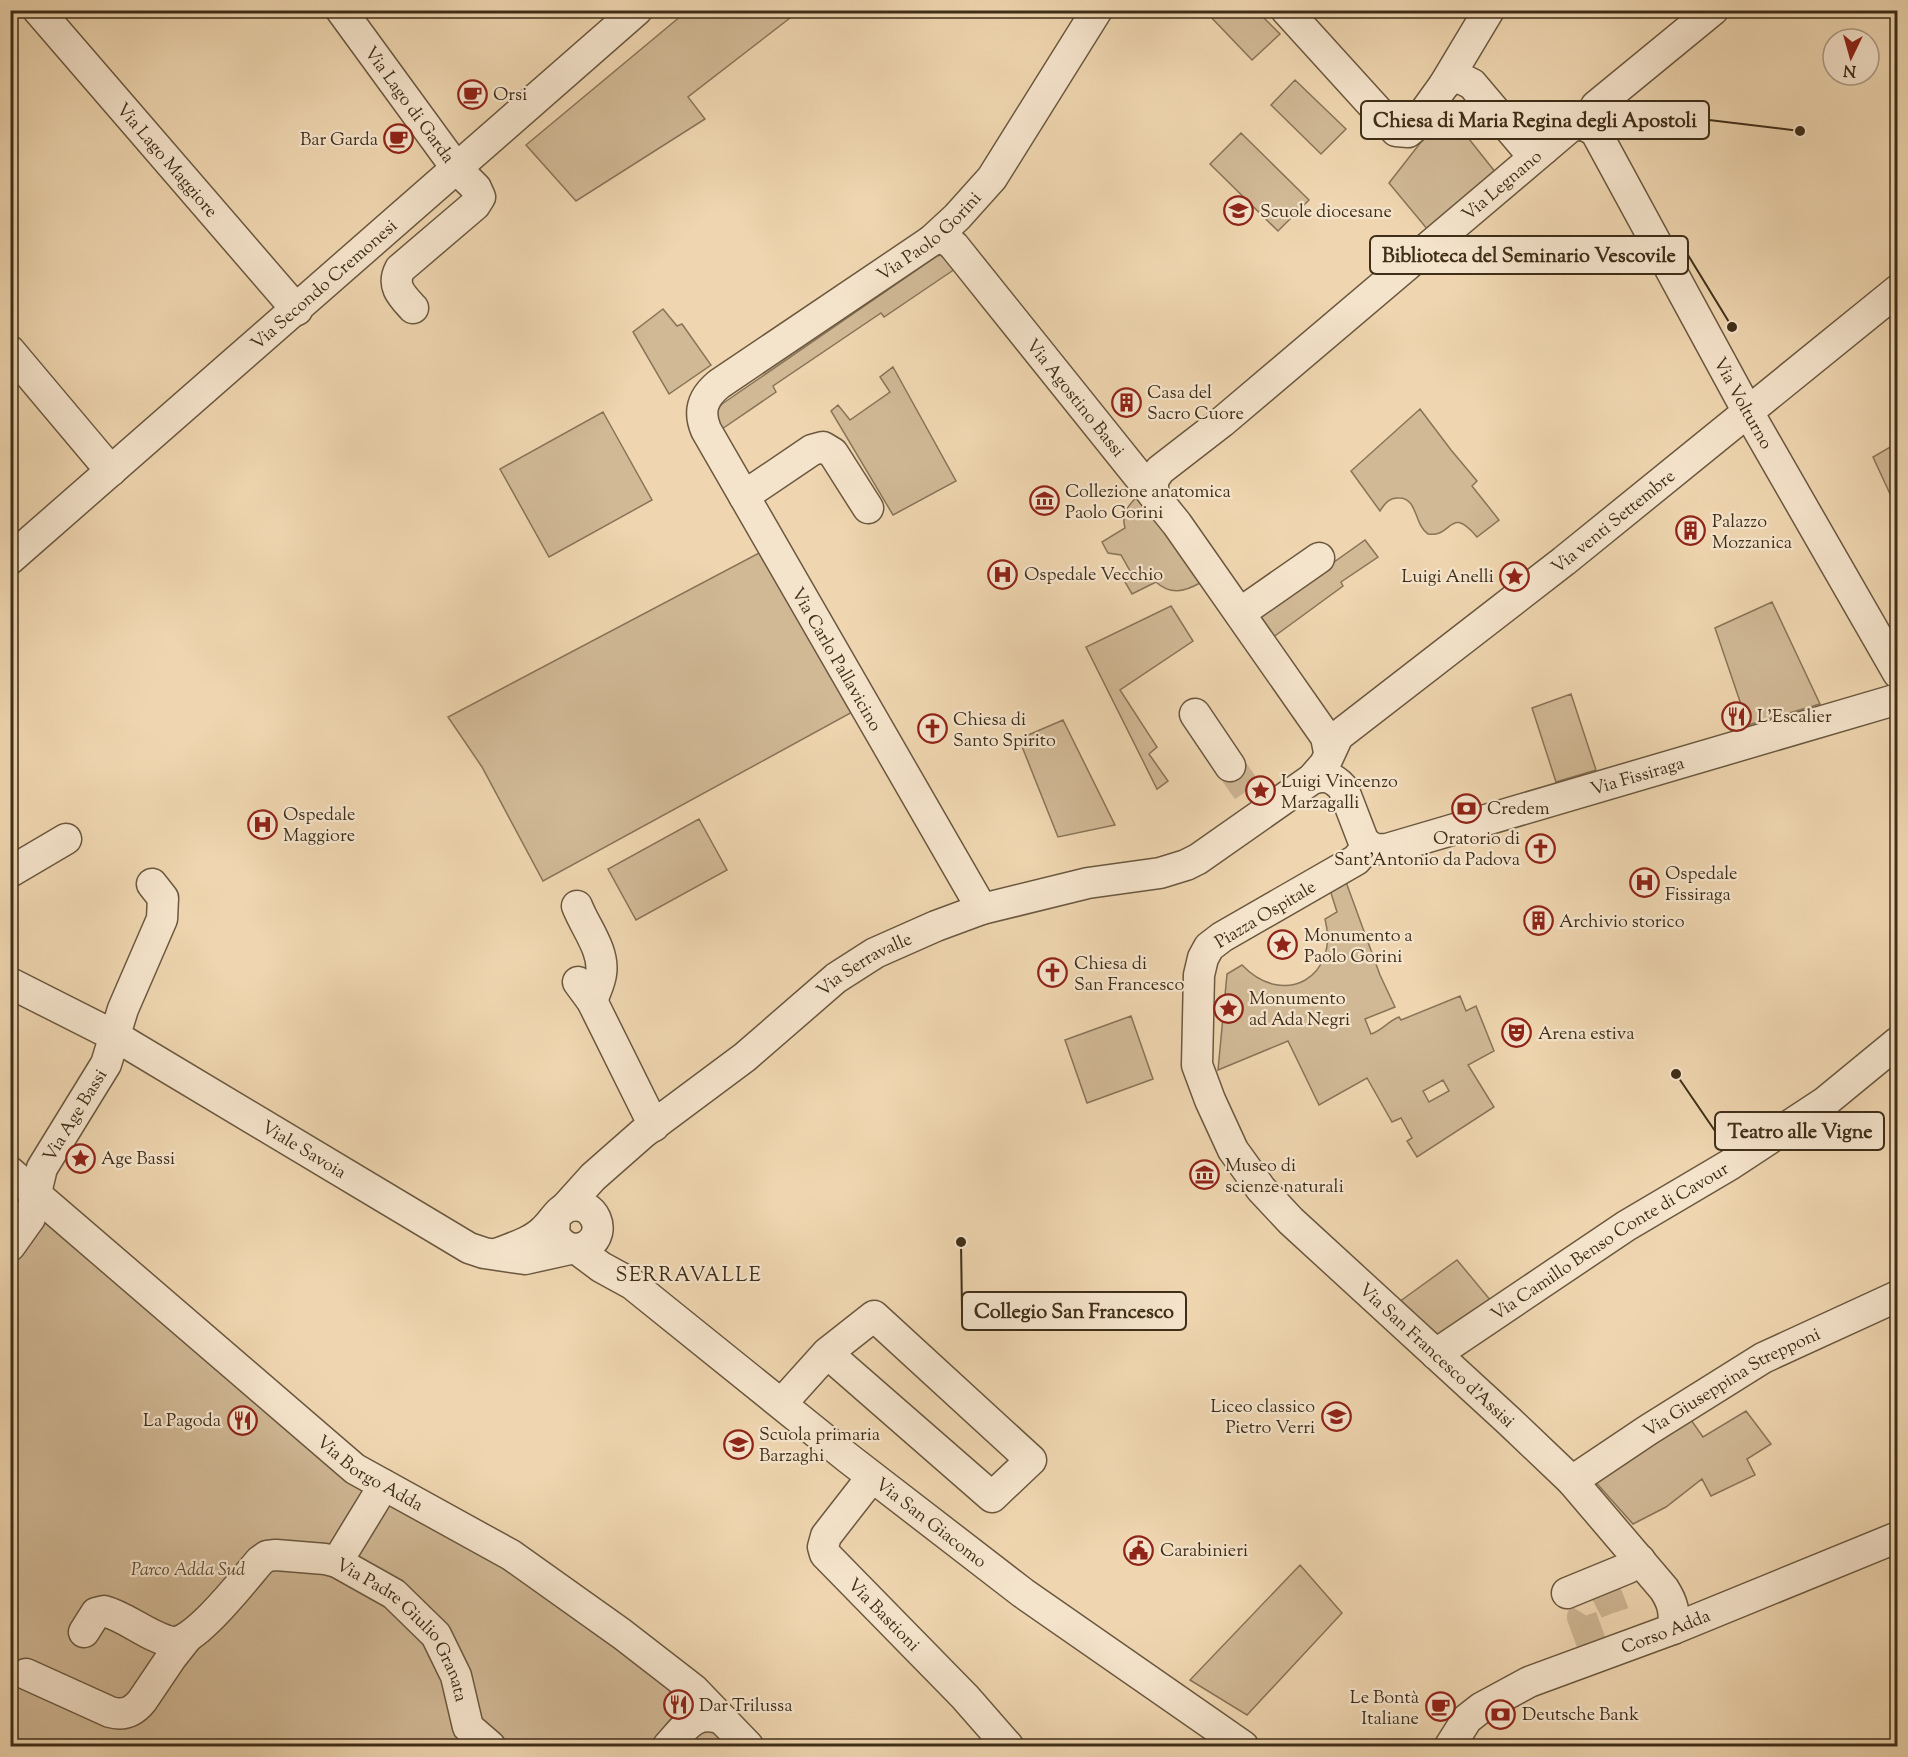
<svg xmlns="http://www.w3.org/2000/svg" width="1908" height="1757" font-family="'Sorts Mill Goudy',serif">
<rect width="100%" height="100%" fill="#efd6b0"/>
<filter id="stains"><feTurbulence type="fractalNoise" baseFrequency=".00333" numOctaves="4"/><feColorMatrix values="0 0 0 0 .2 0 0 0 0 .09 0 0 0 0 .02 0 0 0 .5 -.17"/></filter>
<radialGradient id="worn" r=".72"><stop offset=".6" stop-color="#630" stop-opacity="0"/><stop offset="1" stop-color="#630" stop-opacity=".3"/></radialGradient>
<path fill="#d1b996" stroke="#887458" stroke-width="1.5" fill-rule="evenodd" d="M687,11H799L688,97L705,119L576,201L526,145Z
M1212,11H1257L1280,34L1252,60L1208,14Z
M1295,80L1346,129L1321,154L1271,105Z
M1446,110L1496,173L1428,230L1389,183Z
M1241,133L1309,200L1278,231L1210,164Z
M941,255L955,269L884,317L881,313L773,386L776,392L722,429C717,420 714,412 722,404L937,256Z
M663,309L677,326L682,324L711,365L669,394L633,332Z
M893,367L956,481L893,515L831,411L838,405L850,420L890,392L880,377Z
M1420,409L1451,450L1477,481L1472,486L1499,520L1477,537C1449,504 1453,538 1428,534C1414,525 1418,498 1399,498C1390,497 1385,503 1380,511L1351,471Z
M603,412L652,500L549,557L500,469Z
M1897,443V509L1873,457Z
M1139,495L1200,583C1184,592 1170,595 1156,582L1132,594L1125,582L1130,571L1121,555L1108,553L1102,542L1125,528C1121,514 1128,505 1139,495Z
M1365,540L1378,557L1341,582L1343,586L1272,638L1257,617Z
M761,552L856,710L543,881L482,767L448,717Z
M1772,602L1820,704L1748,725L1715,628Z
M1171,606L1193,641L1120,690L1157,747L1149,754L1168,781L1157,789L1086,647Z
M1571,694L1596,770L1556,782L1532,708Z
M1063,720L1115,825L1058,837L1019,739Z
M699,819L727,870L636,920L608,869Z
M1346,882L1380,975L1395,1007L1365,1019L1371,1034C1383,1030 1388,1021 1399,1017L1401,1020L1460,996L1466,1011L1476,1006L1494,1051L1468,1065L1494,1107L1417,1157L1407,1141L1412,1138L1401,1118L1392,1122L1367,1078L1319,1105L1288,1041L1218,1070L1227,974L1242,965C1284,1009 1340,977 1325,919L1337,912L1330,890ZM1443,1080L1449,1091L1429,1102L1423,1091Z
M1131,1016L1153,1079L1087,1103L1065,1040Z
M10,1184L345,1470L617,1637L739,1746H11Z
M1457,1260L1492,1302L1439,1336L1434,1335L1399,1302Z
M1746,1411L1771,1444L1747,1459L1755,1475L1711,1496L1702,1479L1666,1507L1633,1524L1591,1477L1689,1417L1703,1437Z
M1300,1565L1342,1613L1247,1715L1190,1680Z"/>
<g fill="none" stroke-linecap="round" stroke-linejoin="round">
<path stroke="#ccb492" stroke-width="30" stroke-dasharray="30 15" stroke-linecap="butt" d="M1230,766L1249,793
M1591,1642L1582,1617C1587,1603 1610,1599 1623,1594"/>
<defs>
<g id="minor">
<path id="s1" d="M38,10L297,310"/>
<path id="s2" d="M341,10L457,169L476,188L480,197L475,205L400,269C391,286 402,296 413,308"/>
<path d="M1286,10L1396,131L1408,132L1413,128L1444,85L1448,80L1460,78L1472,84L1527,149L1535,152L1544,149"/>
<path id="s3" d="M1713,10L1596,106L1591,117L1592,125L1748,412L1898,673"/>
<path d="M1444,85L1489,10"/>
<path id="s4" d="M931,241C940,236 947,239 954,246L1177,524L1326,737L1329,752"/>
<path d="M10,351L111,471"/>
<path id="s5" d="M1153,494V480L1160,470L1222,422L1570,127L1581,124L1594,130"/>
<path d="M744,496L812,450L823,447L833,453L868,508"/>
<path id="s6" d="M10,559L637,10"/>
<path d="M1240,613L1319,558"/>
<path d="M1195,714L1230,766"/>
<path id="s7" d="M1312,779C1326,775 1333,777 1343,788L1363,840C1371,849 1376,850 1387,849L1898,699"/>
<path id="s8" d="M1368,846L1356,860L1222,937L1209,947L1203,958L1199,975L1197,1065L1210,1100L1233,1150L1261,1189L1291,1221L1509,1421L1572,1481L1664,1589C1673,1603 1675,1612 1673,1629"/>
<path d="M10,872L66,839"/>
<path d="M577,906C585,927 605,951 601,974C600,983 595,992 592,1001"/>
<path id="s9" d="M982,909L706,430C698,411 703,397 719,384L931,241L957,217L992,178L1097,10"/>
<path d="M578,982L592,1001L654,1126"/>
<path id="s10" d="M10,983L115,1036L469,1248L484,1253L525,1259L570,1249"/>
<path id="s11" d="M10,1172L355,1469L511,1555L622,1634L693,1689L748,1746"/>
<path id="s12" d="M566,1207L593,1177L643,1133L745,1057L836,978L875,953L936,926L982,909L1088,883L1160,873L1186,865L1198,859L1312,779L1325,764L1338,736L1564,561L1898,290"/>
<path id="s13" d="M10,1246L30,1218L42,1168L106,1064L123,1009L162,919L163,898L152,884"/>
<path id="s14" d="M577,1249L601,1267L632,1284L848,1458L1023,1593L1243,1746"/>
<path d="M499,1253C514,1247 532,1242 544,1230C553,1222 559,1208 571,1206C594,1201 608,1232 588,1245C574,1254 560,1246 554,1233L555,1218"/>
<path id="s15" d="M1436,1354L1626,1226L1731,1164L1825,1102L1898,1042"/>
<path d="M782,1403L827,1353L874,1316L1031,1460L992,1497L827,1353"/>
<path id="s16" d="M872,1477L826,1536L823,1547L825,1554L965,1697L1008,1746"/>
<path id="s17" d="M1572,1481L1648,1430L1763,1358L1898,1296"/>
<path d="M337,1562L384,1485"/>
<path d="M1567,1593L1628,1568L1640,1560"/>
<path id="s18" d="M84,1632L96,1613L104,1611C127,1617 150,1638 172,1642C193,1646 246,1577 260,1561L267,1556L276,1555L325,1559L337,1562L394,1594L436,1635L456,1676L468,1727L490,1746"/>
<path d="M26,1674L110,1712C124,1716 133,1712 142,1701L171,1658L186,1639"/>
<path d="M668,1746C685,1728 694,1709 722,1719"/>
<path id="s19" d="M1450,1746L1467,1719L1481,1708L1529,1682L1673,1629L1898,1537"/>
</g>
</defs>
<use href="#minor" stroke="#6b583f" stroke-width="33"/>
<use href="#minor" stroke="#f5e4cc" stroke-width="30"/>
</g>
<defs>
<symbol id="cafe-ring" viewBox="-11 -11 22 22"><circle r="9.5" fill="#f5e4cc" stroke="#8f2418" stroke-width="1.5"/><path d="M-5.5-4.5H6V0H3Q3 3.5 0 3.5H-2.5Q-5.5 3.5-5.5 0ZM3-3.2v2h1.7v-2ZM-6 4.5H4V6H-6Z" fill="#8f2418"/></symbol>
<symbol id="school-ring" viewBox="-11 -11 22 22"><circle r="9.5" fill="#f5e4cc" stroke="#8f2418" stroke-width="1.5"/><path d="M0-5L7-2L0 1L-7-2ZM-4 1L0 2.5L4 1V4Q0 6-4 4Z" fill="#8f2418"/></symbol>
<symbol id="building-ring" viewBox="-11 -11 22 22"><circle r="9.5" fill="#f5e4cc" stroke="#8f2418" stroke-width="1.5"/><path d="M-4-6H4V6H1V3H-1V6H-4ZM-2.5-4.3h1.7v1.8h-1.7ZM.8-4.3h1.7v1.8H.8ZM-2.5-1h1.7V.8h-1.7ZM.8-1h1.7V.8H.8Z" fill="#8f2418"/></symbol>
<symbol id="museum-ring" viewBox="-11 -11 22 22"><circle r="9.5" fill="#f5e4cc" stroke="#8f2418" stroke-width="1.5"/><path d="M0-6L6-3V-2H-6V-3ZM-5-1h2V3h-2ZM-1-1h2V3h-2ZM3-1h2V3H3ZM-6 4H6V6H-6Z" fill="#8f2418"/></symbol>
<symbol id="hospital-ring" viewBox="-11 -11 22 22"><circle r="9.5" fill="#f5e4cc" stroke="#8f2418" stroke-width="1.5"/><path d="M-5-5h3v3.5h4V-5h3V5h-3V1.5h-4V5h-3Z" fill="#8f2418"/></symbol>
<symbol id="sight-ring" viewBox="-11 -11 22 22"><circle r="9.5" fill="#f5e4cc" stroke="#8f2418" stroke-width="1.5"/><path d="M0-6L1.8-2.2L6-1.7L2.9 1.2L3.7 5.4L0 3.3L-3.7 5.4L-2.9 1.2L-6-1.7L-1.8-2.2Z" fill="#8f2418"/></symbol>
<symbol id="restaurant-ring" viewBox="-11 -11 22 22"><circle r="9.5" fill="#f5e4cc" stroke="#8f2418" stroke-width="1.5"/><path d="M-5-6h1v4h1v-4h1v4h1v-4h1v5L-1.5 .5V6h-2V.5L-5-1ZM5-6V6H3V1.5H1.5Q1.5-4 5-6Z" fill="#8f2418"/></symbol>
<symbol id="church-ring" viewBox="-11 -11 22 22"><circle r="9.5" fill="#f5e4cc" stroke="#8f2418" stroke-width="1.5"/><path d="M-1.2-6h2.4v3.5h3.3v2.4h-3.3V6h-2.4V-.1h-3.3v-2.4h3.3Z" fill="#8f2418"/></symbol>
<symbol id="bank-ring" viewBox="-11 -11 22 22"><circle r="9.5" fill="#f5e4cc" stroke="#8f2418" stroke-width="1.5"/><path d="M-6-4H6V4H-6ZM0-2.3a2.3 2.3 0 1 0 0 4.6a2.3 2.3 0 1 0 0-4.6Z" fill="#8f2418"/></symbol>
<symbol id="theatre-ring" viewBox="-11 -11 22 22"><circle r="9.5" fill="#f5e4cc" stroke="#8f2418" stroke-width="1.5"/><path d="M-5-5.5Q0-4 5-5.5V0Q5 5 0 6Q-5 5-5 0ZM-3.3-2.5H-1v1.5H-3.3ZM1-2.5H3.3v1.5H1ZM-2.8 1Q0 5.5 2.8 1Z" fill="#8f2418"/></symbol>
<symbol id="civic-ring" viewBox="-11 -11 22 22"><circle r="9.5" fill="#f5e4cc" stroke="#8f2418" stroke-width="1.5"/><path d="M-.6-6.5H3V-4.5H.6V-3L4-1V1h2V6H-6V1h2V-1L-.6-3ZM-1.2 2.5V6h2.4V2.5Z" fill="#8f2418"/></symbol>
</defs>
<g fill-rule="evenodd">
<use href="#cafe-ring" x="456" y="78" width="33" height="33"/>
<use href="#cafe-ring" x="382" y="122" width="33" height="33"/>
<use href="#school-ring" x="1222" y="194" width="33" height="33"/>
<use href="#building-ring" x="1110" y="386" width="33" height="33"/>
<use href="#museum-ring" x="1028" y="484" width="33" height="33"/>
<use href="#building-ring" x="1674" y="514" width="33" height="33"/>
<use href="#hospital-ring" x="986" y="558" width="33" height="33"/>
<use href="#sight-ring" x="1498" y="560" width="33" height="33"/>
<use href="#restaurant-ring" x="1720" y="700" width="33" height="33"/>
<use href="#church-ring" x="916" y="712" width="33" height="33"/>
<use href="#sight-ring" x="1244" y="774" width="33" height="33"/>
<use href="#bank-ring" x="1450" y="792" width="33" height="33"/>
<use href="#hospital-ring" x="246" y="808" width="33" height="33"/>
<use href="#church-ring" x="1524" y="832" width="33" height="33"/>
<use href="#hospital-ring" x="1628" y="866" width="33" height="33"/>
<use href="#building-ring" x="1522" y="904" width="33" height="33"/>
<use href="#sight-ring" x="1266" y="928" width="33" height="33"/>
<use href="#church-ring" x="1036" y="956" width="33" height="33"/>
<use href="#sight-ring" x="1212" y="992" width="33" height="33"/>
<use href="#theatre-ring" x="1500" y="1016" width="33" height="33"/>
<use href="#sight-ring" x="64" y="1142" width="33" height="33"/>
<use href="#museum-ring" x="1188" y="1158" width="33" height="33"/>
<use href="#school-ring" x="1320" y="1400" width="33" height="33"/>
<use href="#restaurant-ring" x="226" y="1404" width="33" height="33"/>
<use href="#school-ring" x="722" y="1428" width="33" height="33"/>
<use href="#civic-ring" x="1122" y="1534" width="33" height="33"/>
<use href="#restaurant-ring" x="662" y="1688" width="33" height="33"/>
<use href="#cafe-ring" x="1424" y="1690" width="33" height="33"/>
<use href="#bank-ring" x="1484" y="1698" width="33" height="33"/>
</g>
<g text-anchor="middle" stroke-width="4.5" stroke-linejoin="round" paint-order="stroke">
<g font-size="18" fill="#3f2e19" stroke="#f5e4cc" text-anchor="start">
<text x="493" y="100">Orsi</text>
<text x="378" y="145" text-anchor="end">Bar Garda</text>
<text x="1260" y="217">Scuole diocesane</text>
<text x="1147" y="398">Casa del<tspan x="1147" dy="21">Sacro Cuore</tspan></text>
<text x="1065" y="497">Collezione anatomica<tspan x="1065" dy="21">Paolo Gorini</tspan></text>
<text x="1712" y="527">Palazzo<tspan x="1712" dy="21">Mozzanica</tspan></text>
<text x="1024" y="580">Ospedale Vecchio</text>
<text x="1494" y="582" text-anchor="end">Luigi Anelli</text>
<text x="1757" y="722">L'Escalier</text>
<text x="953" y="725">Chiesa di<tspan x="953" dy="21">Santo Spirito</tspan></text>
<text x="1281" y="787">Luigi Vincenzo<tspan x="1281" dy="21">Marzagalli</tspan></text>
<text x="1487" y="814">Credem</text>
<text x="283" y="820">Ospedale<tspan x="283" dy="21">Maggiore</tspan></text>
<text x="1520" y="844" text-anchor="end">Oratorio di<tspan x="1520" dy="21">Sant'Antonio da Padova</tspan></text>
<text x="1665" y="879">Ospedale<tspan x="1665" dy="21">Fissiraga</tspan></text>
<text x="1559" y="927">Archivio storico</text>
<text x="1304" y="941">Monumento a<tspan x="1304" dy="21">Paolo Gorini</tspan></text>
<text x="1074" y="969">Chiesa di<tspan x="1074" dy="21">San Francesco</tspan></text>
<text x="1249" y="1004">Monumento<tspan x="1249" dy="21">ad Ada Negri</tspan></text>
<text x="1538" y="1039">Arena estiva</text>
<text x="101" y="1164">Age Bassi</text>
<text x="1225" y="1171">Museo di<tspan x="1225" dy="21">scienze naturali</tspan></text>
<text x="1315" y="1412" text-anchor="end">Liceo classico<tspan x="1315" dy="21">Pietro Verri</tspan></text>
<text x="221" y="1426" text-anchor="end">La Pagoda</text>
<text x="759" y="1440">Scuola primaria<tspan x="759" dy="21">Barzaghi</tspan></text>
<text x="1160" y="1556">Carabinieri</text>
<text x="1419" y="1703" text-anchor="end">Le Bontà<tspan x="1419" dy="21">Italiane</tspan></text>
<text x="699" y="1711">Dar Trilussa</text>
<text x="1522" y="1720">Deutsche Bank</text>
</g>
<g font-size="18" fill="#3f2e19" stroke="#f5e4cc">
<text dy="6" stroke="none"><textPath href="#s2" startOffset="117">Via Lago di Garda</textPath></text>
<text dy="6" stroke="none"><textPath href="#s1" startOffset="198">Via Lago Maggiore</textPath></text>
<text dy="6" stroke="none"><textPath href="#s5" startOffset="471">Via Legnano</textPath></text>
<text dy="6" stroke="none"><textPath href="#s9" startOffset="862">Via Paolo Gorini</textPath></text>
<text dy="6" stroke="none"><textPath href="#s6" startOffset="417">Via Secondo Cremonesi</textPath></text>
<text dy="6" stroke="none"><textPath href="#s4" startOffset="220">Via Agostino Bassi</textPath></text>
<text dy="6" stroke="none"><textPath href="#s3" startOffset="488">Via Volturno</textPath></text>
<text dy="6" stroke="none"><textPath href="#s12" startOffset="1278">Via venti Settembre</textPath></text>
<text transform="translate(837 659) rotate(60)" y="6">Via Carlo Pallavicino</text>
<text dy="6" stroke="none"><textPath href="#s7" startOffset="378">Via Fissiraga</textPath></text>
<text transform="translate(1265 914) rotate(-31)" y="6">Piazza Ospitale</text>
<text dy="6" stroke="none"><textPath href="#s12" startOffset="386">Via Serravalle</textPath></text>
<text dy="6" stroke="none"><textPath href="#s13" startOffset="148">Via Age Bassi</textPath></text>
<text dy="6" stroke="none"><textPath href="#s10" startOffset="338">Viale Savoia</textPath></text>
<text dy="6" stroke="none"><textPath href="#s15" startOffset="207">Via Camillo Benso Conte di Cavour</textPath></text>
<text dy="6" stroke="none"><textPath href="#s8" startOffset="692">Via San Francesco d’Assisi</textPath></text>
<text dy="6" stroke="none"><textPath href="#s17" startOffset="188">Via Giuseppina Strepponi</textPath></text>
<text dy="6" stroke="none"><textPath href="#s11" startOffset="470">Via Borgo Adda</textPath></text>
<text dy="6" stroke="none"><textPath href="#s14" startOffset="448">Via San Giacomo</textPath></text>
<text dy="6" stroke="none"><textPath href="#s16" startOffset="178">Via Bastioni</textPath></text>
<text dy="6" stroke="none"><textPath href="#s19" startOffset="250">Corso Adda</textPath></text>
<text dy="6" stroke="none"><textPath href="#s18" startOffset="405">Via Padre Giulio Granata</textPath></text>
</g>
<g font-size="18" font-style="italic" fill="#5c4a32" stroke="#f5e4cc">
<text x="188" y="1575">Parco Adda Sud</text>
</g>
<g font-size="20" letter-spacing="1.5" fill="#3f2e19" stroke="#f5e4cc">
<text x="689" y="1281">SERRAVALLE</text>
</g>
</g>
<path fill="none" stroke="#3f2e19" stroke-width="2" d="M1800 131L1709 120M1732 327L1688 255M1676 1074L1715 1131M961 1242L962 1311"/>
<g fill="#3f2e19" stroke="#f5e4cc" stroke-width="2">
<circle cx="1800" cy="131" r="6"/>
<circle cx="1732" cy="327" r="6"/>
<circle cx="1676" cy="1074" r="6"/>
<circle cx="961" cy="1242" r="6"/>
</g>
<g fill="#f5e4cc" stroke="#3f2e19" stroke-width="2">
<rect x="1361" y="101" width="348" height="38" rx="6"/>
<rect x="1370" y="236" width="318" height="38" rx="6"/>
<rect x="1715" y="1112" width="169" height="38" rx="6"/>
<rect x="962" y="1292" width="224" height="38" rx="6"/>
</g>
<g font-size="20" text-anchor="middle" font-weight="bold" fill="#3f2e19">
<text x="1535" y="127">Chiesa di Maria Regina degli Apostoli</text>
<text x="1529" y="262">Biblioteca del Seminario Vescovile</text>
<text x="1800" y="1138">Teatro alle Vigne</text>
<text x="1074" y="1318">Collegio San Francesco</text>
</g>
<rect width="1908" height="1757" fill="none" stroke="#efd6b0" stroke-width="36"/>
<rect x="12" y="12" width="1884" height="1733" fill="none" stroke="#3f2e19" stroke-width="3"/>
<rect x="18" y="18" width="1872" height="1721" fill="none" stroke="#3f2e19" stroke-width="1.5"/>
<g transform="translate(1851 57) rotate(185)"><circle r="28" fill="#f5e4cc" stroke="#ac9b84" stroke-width="1.5"/>
<path d="M0-4.5L10 22L0 15L-10 22Z" fill="#8f2418"/>
<text y="-9" font-size="16" font-weight="bold" text-anchor="middle" fill="#3f2e19">N</text>
</g>
<rect width="100%" height="100%" filter="url(#stains)"/>
<rect width="100%" height="100%" fill="url(#worn)"/>
</svg>
